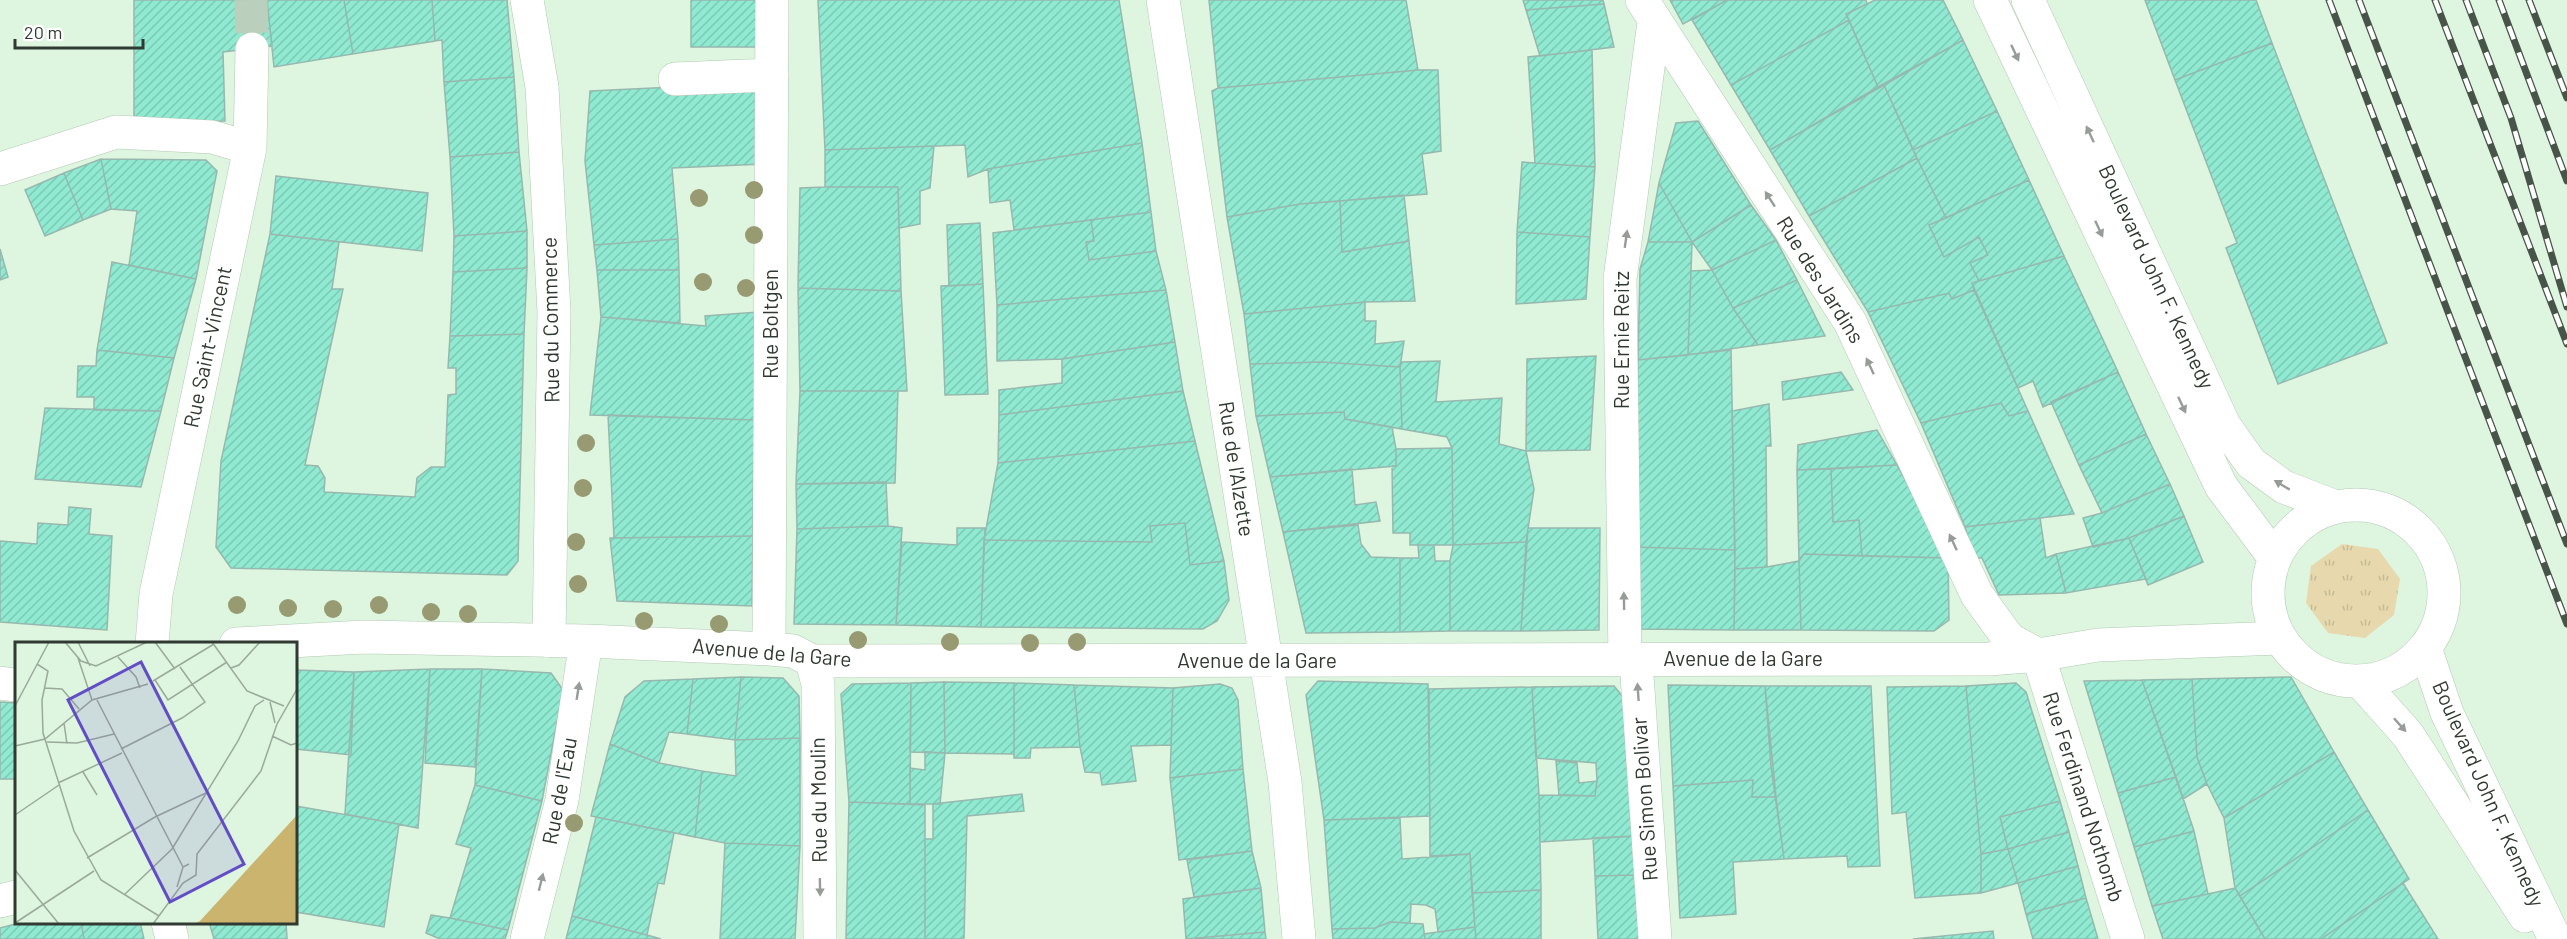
<svg xmlns="http://www.w3.org/2000/svg" width="2567" height="939" font-family="Barlow,sans-serif">
<defs>
<pattern id="grass-tufts" width="24" height="20" patternUnits="userSpaceOnUse" patternTransform="scale(1.5)"><rect width="24" height="20" fill="#e7d9ad"/><path d="M3 7l-1-3M5 7V3M7 7l1-3M15 17l-1-3M17 17v-4M19 17l1-3" fill="none" stroke="#c7bb95"/></pattern>
<pattern id="building-hatch" width="6" height="6" patternUnits="userSpaceOnUse" patternTransform="scale(1.5)"><rect width="6" height="6" fill="#8fead1"/><path d="M-1 1l2-2M0 6l6-6M5 7l2-2" fill="none" stroke="#7cc9b4"/></pattern>
</defs>
<rect width="100%" height="100%" fill="#def5df"/>
<path fill="url(#grass-tufts)" d="M2342,544L2378,549L2400,579L2394,615L2365,638L2328,633L2306,603L2311,566Z"/>
<path fill="url(#building-hatch)" stroke="#97b8ae" stroke-width="1.5" d="M134,0H267L272,46L223,52L225,121L134,123Z
M267,0H344L353,54L274,67Z
M344,0H432L435,41L353,54Z
M432,0H507L514,77L444,82L442,40L435,41Z
M691,0H758V47H691Z
M818,0H1119L1142,143L988,169L968,177L965,145L825,150Z
M1209,0H1406L1418,70L1218,88Z
M1523,0H1603L1604,4L1526,10Z
M1670,0H1727L1683,24Z
M1727,0H1866L1867,4L1846,14L1849,20L1731,85L1692,20Z
M1875,0H1943L1963,40L1878,87L1846,14Z
M2145,0H2256L2272,43L2175,80Z
M1604,4L1614,47L1540,56L1526,10Z
M1849,20L1878,87L1770,150L1731,85Z
M1963,40L1997,111L1913,150L1884,85Z
M2272,43L2387,343L2278,384L2226,248L2237,243L2175,80Z
M1592,50L1595,167L1535,163L1528,57Z
M1418,70H1438L1441,151L1422,154L1427,194L1300,204L1227,217L1212,91L1218,88Z
M514,77L519,152L450,157L444,82Z
M759,83L764,164L672,168L678,239L594,245L585,161L590,91Z
M1884,85L1917,158L1809,216L1770,150Z
M1997,111L2029,180L1946,218L1913,150Z
M1698,121L1751,205L1692,242L1659,183L1676,123Z
M1142,143L1151,212L1014,230L1010,200L990,203L988,169Z
M934,146L930,188L920,191V224L899,228L898,187H825V150Z
M519,152L527,231L454,236L450,157Z
M1917,158L1946,218L1929,225L1944,257L1979,237L1988,255L1970,263L1979,281L1972,283L1974,290L1952,299L1949,293L1868,312L1809,216Z
M101,159L206,160L217,171L196,279L129,265L137,211L111,209Z
M101,159L111,209L83,220L64,173Z
M1522,162L1595,167L1590,237L1517,232Z
M64,173L83,220L45,236L25,190Z
M276,176L428,193L422,251L270,234Z
M2029,180L2064,256L1979,281L1970,263L1988,255L1979,237L1944,257L1929,225Z
M1659,183L1692,242H1648Z
M825,187H898L901,291L798,288L800,188Z
M1404,195L1409,241L1342,252L1340,201Z
M1340,201L1342,252L1409,241L1415,301L1365,302L1244,314L1227,217L1300,204Z
M1751,205L1776,240L1712,270L1692,242Z
M1151,212L1156,251L1089,260L1086,242L1094,241L1091,220Z
M1091,220L1094,241L1086,242L1089,260L1156,251L1166,290L997,305L993,233Z
M980,223L983,284L949,286L947,225Z
M527,231V268L453,272L454,236Z
M1517,232L1590,237L1586,299L1516,304Z
M270,234L339,242L332,289H343L305,465L318,466L325,478L324,492L415,497L417,478L431,467H445L448,395L456,394V368H448L450,336L524,334L518,561L507,575L231,568L216,547L221,461Z
M678,239L679,270H597L594,245Z
M1776,240L1797,280L1733,308L1712,270Z
M1648,242H1692L1688,355L1638,360L1640,269Z
M0,249L8,277L0,280Z
M2064,256L2118,372L2043,407L2033,381L2018,388L1972,283Z
M112,262L196,279L174,358L97,350Z
M527,268L524,334L450,336L453,272Z
M597,270H679L680,323L601,317Z
M1712,270L1733,308L1758,345L1688,355L1691,271Z
M1797,280L1825,336L1758,345L1733,308Z
M983,284L988,394L945,395L941,286Z
M798,288L901,291L907,391H800Z
M1166,290L1175,342L1062,359L997,361V305Z
M1974,290L2028,411L2009,416L2001,403L1921,423L1868,312L1949,293L1952,299Z
M1365,302V321H1376L1375,344L1404,341L1400,367L1321,362L1250,364L1244,314Z
M758,312L754,420L590,415L601,317L706,326L705,316Z
M1175,342L1183,391L999,415V390L1062,383V359Z
M97,350L174,358L161,411L94,410V397H77L78,366H96Z
M1731,350L1735,550L1634,547L1638,360Z
M1596,356L1590,450L1526,451L1527,359Z
M1440,361L1436,402L1502,398L1499,444L1526,451L1534,489L1526,542L1453,545L1452,448L1447,437L1402,429L1400,367L1402,362Z
M1321,362L1400,367L1402,429L1345,419L1344,412L1256,416L1250,364Z
M1841,372L1853,390L1783,400L1782,382Z
M2118,372L2146,434L2079,465L2051,402Z
M800,391H898L895,483L796,484Z
M1183,391L1195,441L998,463L999,415Z
M2001,403L2009,416L2028,411L2074,514L1965,527L1921,423Z
M1769,404L1771,446H1766L1767,567L1735,569L1732,411Z
M45,408L161,411L141,487L35,479Z
M1344,412L1345,419L1392,427L1396,449V466L1270,477L1256,416Z
M608,415L754,420L753,536L614,538Z
M1877,430L1897,465L1797,470L1798,445Z
M2146,434L2170,484L2102,513L2079,465Z
M1195,441L1224,561L1190,565L1185,523L1150,526L1152,542L984,540L998,463Z
M1452,448L1453,545H1410V533H1393L1392,466H1396V449Z
M1897,465L1948,558L1862,556L1859,520L1833,522L1831,469Z
M1352,469L1355,505L1376,502L1380,521L1283,532L1270,477Z
M1831,469L1833,522L1859,520L1862,556L1804,554L1799,561L1797,470Z
M886,482L888,526L797,529L796,484Z
M2170,484L2184,516L2129,538L2093,547L2083,518L2102,513Z
M69,507L91,509L89,534L112,536L107,630L0,622V541L37,544L38,523L68,525Z
M2184,516L2203,562L2148,585L2129,538Z
M2040,518L2046,558L2056,554L2066,593L1999,595L1982,558H1974L1965,527Z
M1185,523L1190,565L1224,561L1229,600L1217,621L1203,629L981,627L984,540L1152,542L1150,526Z
M1358,525L1361,544L1371,557L1400,558V632L1306,633L1283,532Z
M888,526L902,528L896,625L794,624L797,529Z
M957,528H985L981,627L896,625L902,542L957,545Z
M1528,528H1600L1599,630L1521,631Z
M753,536L752,606L617,601L610,538Z
M2129,538L2146,579L2066,593L2056,554Z
M1526,542L1521,631H1450V561L1453,545Z
M1418,545H1434L1435,561H1450V631L1400,632V558H1419Z
M1634,547L1735,550L1734,630L1635,629Z
M1804,554L1948,558L1949,620L1934,631L1801,630L1799,561Z
M1799,561L1801,630H1734L1735,569L1767,567Z
M430,669H482L475,767L425,763Z
M430,669L418,828L345,814L354,672Z
M482,669L551,673L563,690L542,801L475,785Z
M296,670L354,672L351,755L296,749Z
M741,677L735,740L687,734L693,679Z
M741,677L783,678L799,696L800,738L735,740Z
M2291,677L2334,752L2224,818L2207,784L2197,757L2192,679Z
M693,679L687,734L669,732L659,763L610,744L625,697L644,681Z
M2192,679L2197,757L2207,784L2183,799L2142,680Z
M2142,680L2176,777L2118,793L2084,681Z
M1318,681L1428,684L1430,816L1324,820L1306,695Z
M944,682L945,753L910,752L911,683Z
M944,682L1014,683V754L945,753Z
M911,683L910,804L849,802L841,694L852,684Z
M1014,683L1074,685L1080,747L1031,748L1030,758H1014Z
M2016,683L2026,692L2060,801L2000,817L2008,849L1981,854L1966,686Z
M1220,684L1232,688L1238,700L1243,769L1170,778L1173,688Z
M1074,685L1173,688L1171,745L1131,746L1136,781L1102,785L1100,773L1085,772L1080,747Z
M1668,685L1765,686L1776,797H1752L1753,780L1673,786Z
M1614,686L1628,703L1636,836L1540,842L1539,795L1595,796L1597,781L1596,763L1536,758L1532,687Z
M1765,686H1871L1880,866L1848,867L1847,856L1784,859L1771,766Z
M1966,686L1981,854V893L1915,898L1906,812L1892,814L1887,687Z
M1532,687L1539,795L1541,890L1472,893L1470,854L1430,856L1429,689Z
M0,702L16,703V779H0Z
M800,738V846L725,843L695,837L702,771L736,776L735,740Z
M610,744L659,763L702,771L695,837L591,816Z
M925,752L945,753L940,804H910V768L925,770Z
M2334,752L2368,810L2240,896L2235,888L2224,818Z
M1556,761L1577,763L1579,783L1597,781L1595,796L1559,795Z
M1243,769L1252,851L1179,860L1170,778Z
M2176,777L2194,831L2134,847L2118,793Z
M1753,780L1752,797H1776L1784,859L1733,862L1736,914L1680,918L1673,786Z
M475,785L542,801L508,930L450,918L471,848L456,844Z
M1022,794L1024,811L967,816L964,939H925V839H933V804Z
M2060,801L2069,832L2008,849L2000,817Z
M849,802L925,805V939H846Z
M296,806L399,824L384,927L296,912Z
M2368,810L2409,879L2321,939H2265L2240,896Z
M596,817L674,833L664,884L658,883L647,935L572,916Z
M1400,818L1402,859L1470,854L1475,927L1438,932L1435,909L1426,905L1411,904L1410,923L1390,922L1375,928L1332,929L1324,820Z
M2194,831L2208,894L2152,906L2134,847Z
M2069,832L2078,866L2018,883L2008,849Z
M1636,836L1637,875L1595,876L1593,838Z
M725,843L800,846L795,939H720Z
M2008,849L2018,883L1981,893V854Z
M1252,851L1261,888L1194,897L1187,860Z
M2078,866L2086,898L2026,914L2018,883Z
M1637,875L1641,939H1598L1595,876Z
M2403,883L2438,939H2321Z
M1261,888L1265,932L1186,939L1183,899Z
M2235,888L2265,939H2163L2152,906Z
M1541,890V939H1476L1472,893Z
M2086,898L2098,939H2033L2026,914Z
M431,915L450,918L508,930L505,939H440L426,933Z
M572,916L647,935L661,939H566Z
M23,922H81L84,939H0V928Z
M81,922H140L144,939H84Z
M209,922H286L287,939H214Z
M1390,922L1423,924L1425,939H1333L1332,929L1375,928Z
M1475,927L1476,939H1425L1424,934Z
M1993,931L1994,939H1913Z
M1265,932L1266,939H1186Z"/>
<g fill="none" stroke-linecap="round" stroke-linejoin="round">
<path stroke="#bbd0bc" stroke-width="33" stroke-dasharray="33 16" stroke-linecap="butt" d="M251,0L252,49"/>
<defs>
<path id="minor" d="M527,0L542,87L554,312L549,641
M1163,0L1285,782L1299,939
M1642,0L1850,322L1977,595L2009,639L2038,655
M675,79L772,75
M0,169L116,132L212,137L250,148
M152,644L156,594L250,148L252,49
M236,644L364,637L586,641L769,649L793,651L812,661L1989,659L2038,655L2098,645L2279,638
M769,649L772,0
M2038,655L2128,939
M1625,660L1620,279L1654,22
M1636,660L1655,939
M812,661L818,684L820,939
M0,683L16,685
M0,901L16,897
M168,922L172,939
M527,939L562,800L586,641"/>
<path id="major" d="M1990,0L2221,486L2274,557
M2028,0L2224,425L2251,463L2284,487L2336,507
M2268 593a88 88 0 1 1 176 0a88 88 0 1 1-176 0Z
M2425,648L2447,713L2555,939
M2361,682L2408,735L2525,916"/>
</defs>
<use href="#minor" stroke="#b2c9b3" stroke-width="34"/>
<use href="#major" stroke="#b2c9b3" stroke-width="34"/>
<use href="#minor" stroke="#fff" stroke-width="33"/>
<use href="#major" stroke="#fff" stroke-width="33"/>
<defs>
<path id="rail" d="M2329,0L2567,624
M2359,0L2567,544
M2435,0L2567,344
M2466,0L2511,118L2567,307
M2499,0L2567,181
M2529,0L2567,98"/>
</defs>
<use href="#rail" stroke="#485349" stroke-width="7"/>
<use href="#rail" stroke="#fff" stroke-width="4.5" stroke-dasharray="14" stroke-linecap="butt"/>
</g>
<g fill="#989a72">
<circle cx="754" cy="190" r="9"/>
<circle cx="699" cy="198" r="9"/>
<circle cx="754" cy="235" r="9"/>
<circle cx="703" cy="282" r="9"/>
<circle cx="746" cy="288" r="9"/>
<circle cx="586" cy="443" r="9"/>
<circle cx="583" cy="488" r="9"/>
<circle cx="576" cy="542" r="9"/>
<circle cx="578" cy="584" r="9"/>
<circle cx="237" cy="605" r="9"/>
<circle cx="379" cy="605" r="9"/>
<circle cx="288" cy="608" r="9"/>
<circle cx="333" cy="609" r="9"/>
<circle cx="431" cy="612" r="9"/>
<circle cx="468" cy="614" r="9"/>
<circle cx="644" cy="621" r="9"/>
<circle cx="719" cy="624" r="9"/>
<circle cx="858" cy="640" r="9"/>
<circle cx="950" cy="642" r="9"/>
<circle cx="1077" cy="642" r="9"/>
<circle cx="1030" cy="643" r="9"/>
<circle cx="574" cy="823" r="9"/>
</g>
<defs><path id="oneway-solid" d="M-6-.8H1V-3.2L6.5 0L1 3.2V.8H-6Z" transform="scale(1.5)"/></defs>
<g fill="#989c98">
<use href="#oneway-solid" transform="translate(2015 53) rotate(65)"/>
<use href="#oneway-solid" transform="translate(2090 134) rotate(-115)"/>
<use href="#oneway-solid" transform="translate(1770 199) rotate(-123)"/>
<use href="#oneway-solid" transform="translate(2099 229) rotate(65)"/>
<use href="#oneway-solid" transform="translate(1626 239) rotate(-82)"/>
<use href="#oneway-solid" transform="translate(1870 366) rotate(-115)"/>
<use href="#oneway-solid" transform="translate(2182 405) rotate(65)"/>
<use href="#oneway-solid" transform="translate(2282 485) rotate(-149)"/>
<use href="#oneway-solid" transform="translate(1953 542) rotate(-115)"/>
<use href="#oneway-solid" transform="translate(1624 601) rotate(-91)"/>
<use href="#oneway-solid" transform="translate(578 691) rotate(-81)"/>
<use href="#oneway-solid" transform="translate(1638 692) rotate(-94)"/>
<use href="#oneway-solid" transform="translate(2400 725) rotate(48)"/>
<use href="#oneway-solid" transform="translate(541 882) rotate(-76)"/>
<use href="#oneway-solid" transform="translate(820 887) rotate(89)"/>
</g>
<g text-anchor="middle" stroke-width="4.5" stroke-linejoin="round" paint-order="stroke">
<g font-size="21" fill="#313a32" stroke="#fff">
<text transform="translate(2156 277) rotate(65)" y="7">Boulevard John F. Kennedy</text>
<text transform="translate(1820 280) rotate(58)" y="7">Rue des Jardins</text>
<text transform="translate(551 320) rotate(-91)" y="7">Rue du Commerce</text>
<text transform="translate(771 324) rotate(-90)" y="7">Rue Boltgen</text>
<text transform="translate(1622 340) rotate(-90)" y="7">Rue Ernie Reitz</text>
<text transform="translate(208 347) rotate(-78)" y="7">Rue Saint-Vincent</text>
<text transform="translate(1236 469) rotate(81)" y="7">Rue de l'Alzette</text>
<text transform="translate(772 653) rotate(5)" y="7">Avenue de la Gare</text>
<text x="1743" y="666">Avenue de la Gare</text>
<text x="1257" y="668">Avenue de la Gare</text>
<text transform="translate(560 791) rotate(-79)" y="7">Rue de l'Eau</text>
<text transform="translate(2488 794) rotate(66)" y="7">Boulevard John F. Kennedy</text>
<text transform="translate(2083 797) rotate(72)" y="7">Rue Ferdinand Nothomb</text>
<text transform="translate(1645 799) rotate(-94)" y="7">Rue Simon Bolivar</text>
<text transform="translate(819 800) rotate(-91)" y="7">Rue du Moulin</text>
</g>
</g>
<g transform="translate(15 642)">
<rect width="282" height="282" fill="#def5df"/>
<path d="M282,173V282H179L185,279Z" fill="#cbb46d"/>
<path fill="none" stroke="#99aa9a" stroke-width="1.5" d="M50,0L66,19L81,24L132,0M63,0L75,24M140,0L160,27M197,0L232,49L269,64M103,15L121,35L125,46M63,16L77,58M22,22L33,29L27,58L28,91L59,189L86,238L144,274M216,26L224,23L245,0M140,38L153,58L212,20M138,39L199,2M29,46L47,47L64,67M82,58L168,225M255,60L260,81M0,64L34,0M49,81L52,102M257,94L276,103L282,101M32,100L62,101L99,92M0,104L30,97L77,58L133,42M106,107L167,76L190,60L165,25M68,130L82,153M43,141L107,111M0,173L44,143M140,175L191,151M72,216L140,175M0,228L44,282M162,245L168,225L174,222M109,253L157,207L223,99L240,64L249,58M0,281L79,229M138,282L168,241L181,233L182,212L246,129L262,82L282,47"/>
<path fill="#624dc6" fill-opacity="0.15" stroke="#624dc6" stroke-width="3" d="M126,20L229,222L155,260L53,58Z"/>
<rect width="282" height="282" fill="none" stroke="#313a32" stroke-width="3"/>
</g>
<path d="M15 39v9h128v-9" fill="none" stroke="#313a32" stroke-width="3"/>
<text x="24" y="39" font-size="18" fill="#313a32" stroke="#ffffff" stroke-width="4.5" paint-order="stroke">20 m</text>
</svg>
